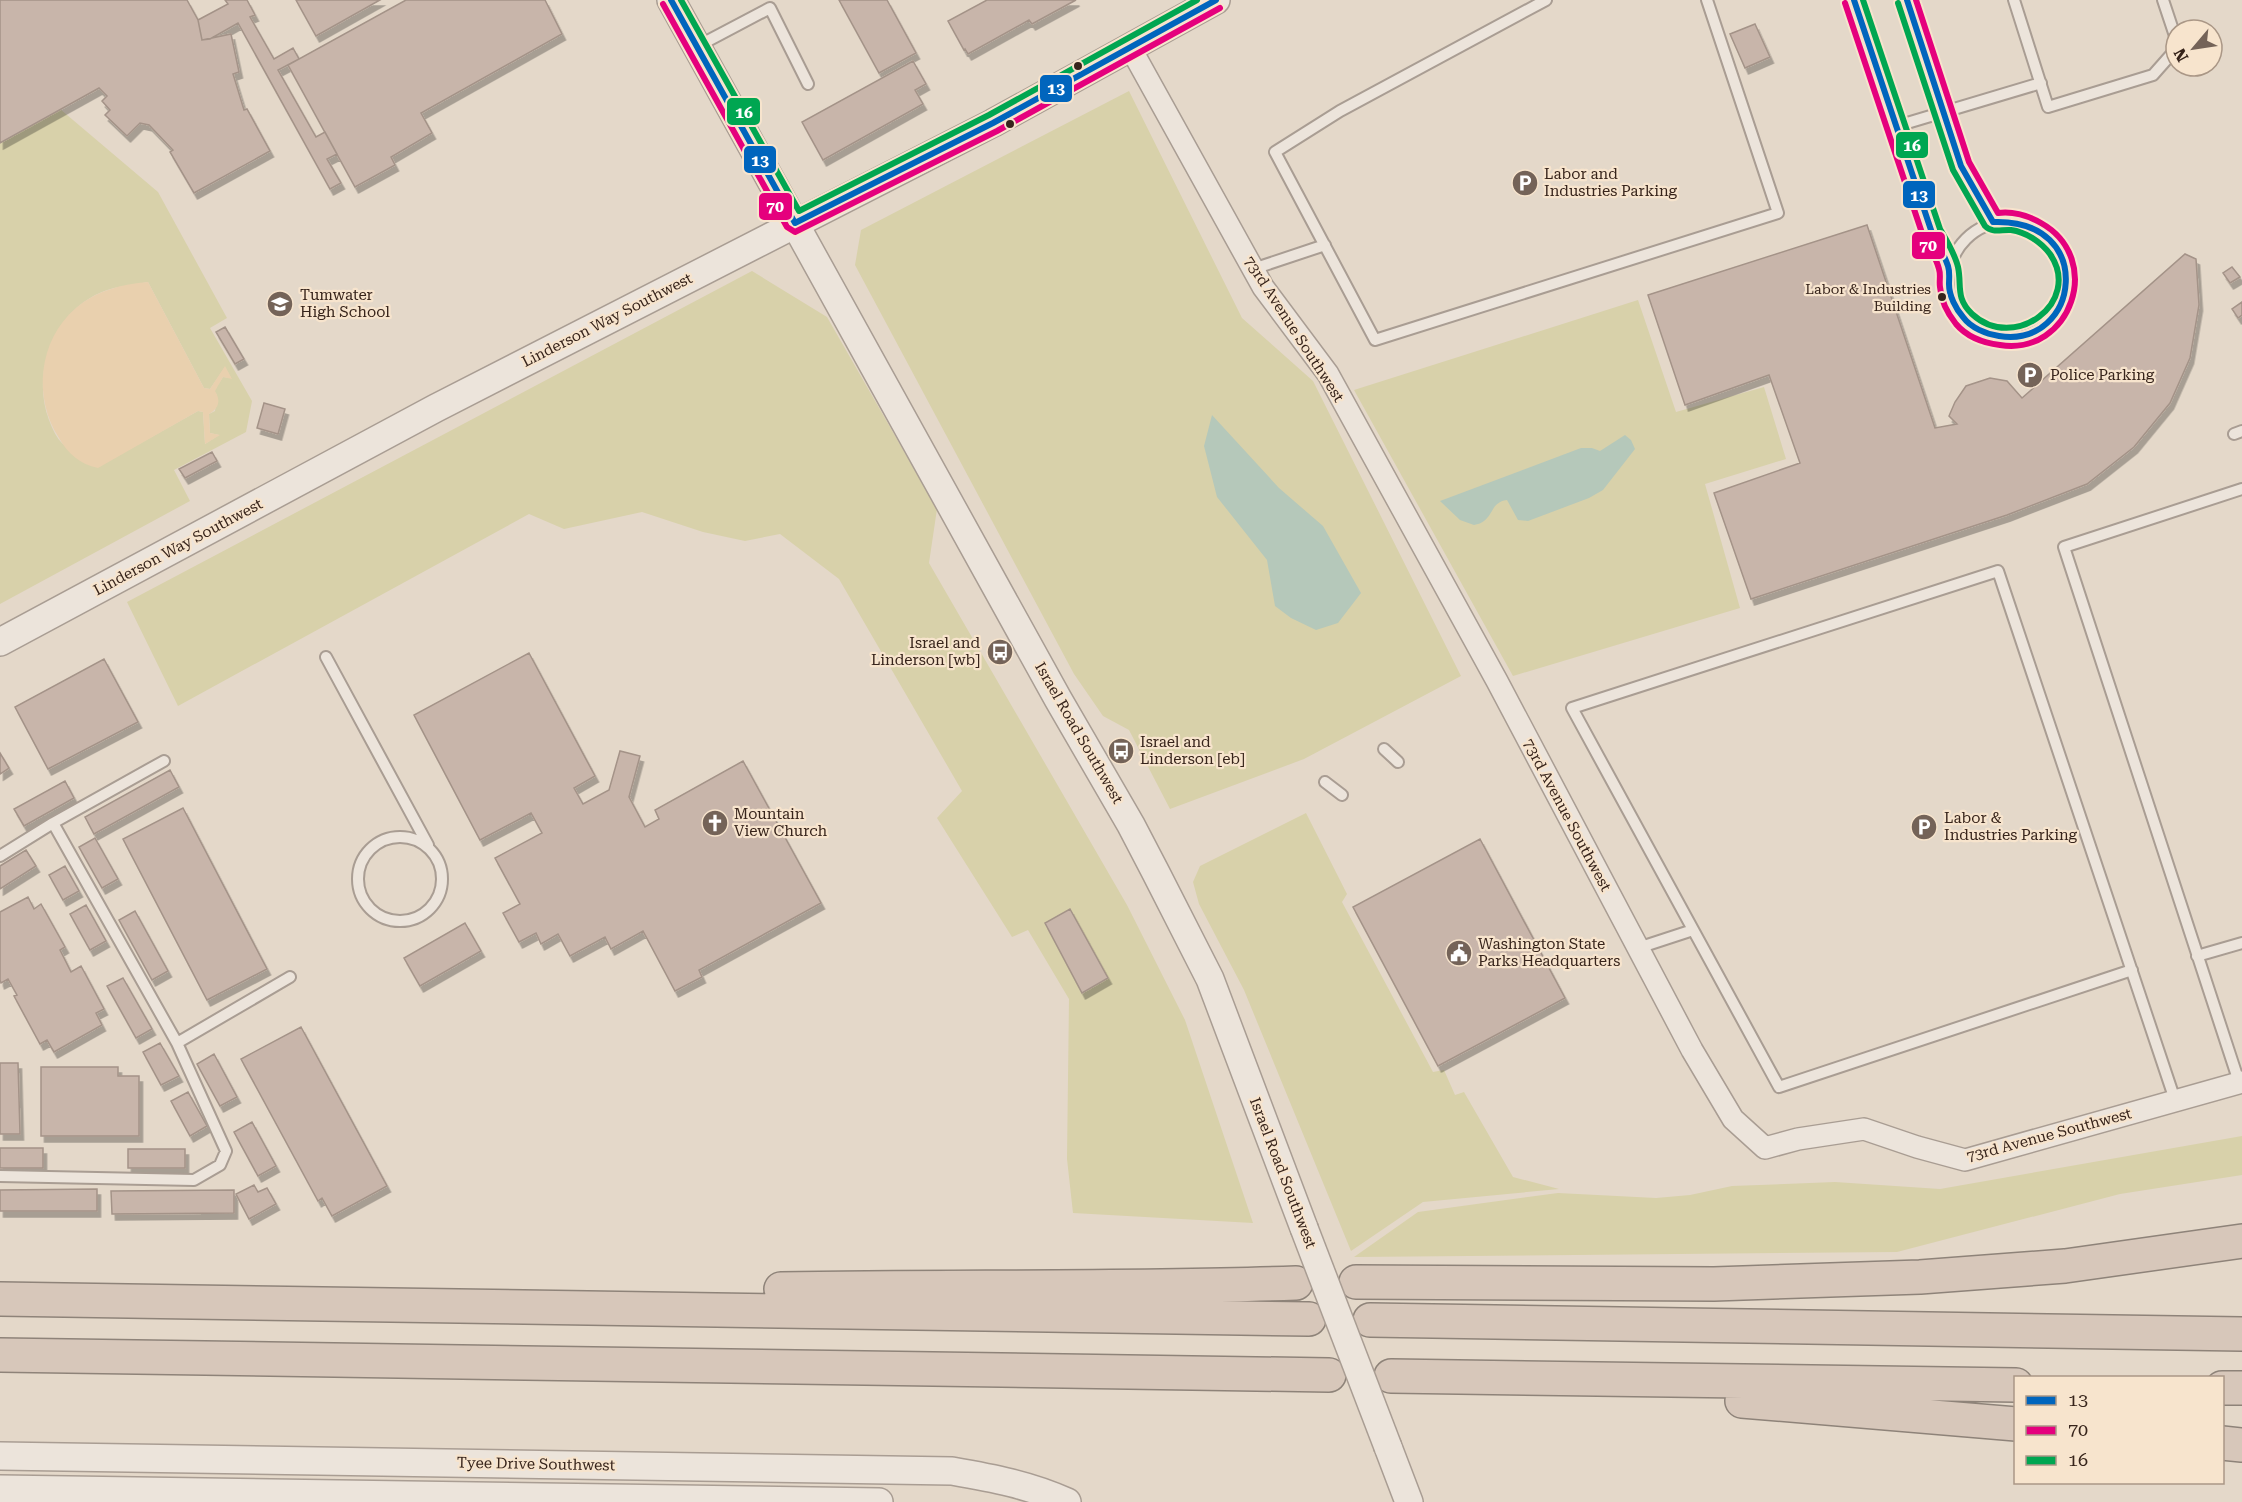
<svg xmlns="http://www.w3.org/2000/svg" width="2242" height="1502" font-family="'Roboto Serif',serif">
<defs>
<filter id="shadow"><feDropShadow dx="3.5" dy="6" stdDeviation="0" flood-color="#0004"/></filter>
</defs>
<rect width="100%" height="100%" fill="#e4d8c9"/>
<path fill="#d8d1aa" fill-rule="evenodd" d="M1129,91L1242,318L1313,381L1461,676L1304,759L1170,809L1129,730L1103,716L1074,674L855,265L861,230Z
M60,109L158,192L227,318L210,328L252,401L246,432L174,470L190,501L0,604V143ZM148,282L204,388L210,389L225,367L231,378L223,377L214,391L217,395L215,411L209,414L210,433L219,435L205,444L203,412L198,411L98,467C87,460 73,453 63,444C57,439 52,428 49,420C31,373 54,311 102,292C116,286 133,285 148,282Z
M752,271L827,317L937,509L929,563L1127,905L1185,1020L1253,1223L1073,1213L1067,1159L1069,999L1028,930L1012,937L937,818L962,791L839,579L780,534L745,541L703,532L642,512L564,529L529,514L178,706L127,602Z
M1638,300L1676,412L1764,387L1786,459L1705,484L1740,608L1513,676L1354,390Z
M1306,813L1347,894L1342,902L1433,1072L1444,1070L1455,1095L1464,1092L1513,1177L1559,1189L1423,1202L1351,1251L1244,990L1199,904L1193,882L1200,866Z
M2242,1136V1175L2120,1194L1897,1252L1354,1257L1418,1212L1558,1193L1656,1198L1690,1195L1732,1186L1835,1182L1940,1189Z"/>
<path fill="#e9d0ae" d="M148,282L204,388L210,389L225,366L232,379L223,377L215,391C221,401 219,408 209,414L210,433L220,435L205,444L203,412L198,411L98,468C80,464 68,454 59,438C33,398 38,340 76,308C96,291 122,284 148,282Z"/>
<path fill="#b5c8ba" d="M1212,415L1279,488L1323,526L1361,593L1338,623L1316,630L1291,618L1275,606L1267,560L1217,497L1204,446Z
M1625,435L1631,440L1635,449L1603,490L1589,498L1528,521L1518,520L1507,500C1492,502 1494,513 1484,521C1482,523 1478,524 1474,525L1460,520L1440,501L1581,448H1592L1600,451Z"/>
<path fill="#c8b5aa" stroke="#a49388" stroke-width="1.5" filter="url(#shadow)" d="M0,0H187L198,20L202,40L231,34L239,72L233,74L244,110L247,109L270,151L194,193L170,152L173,150L149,125L140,123L127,136L105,115L110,110L102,101L107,96L99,88L0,143Z
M225,0H247L255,15L250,17L274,59L293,48L299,59L278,70L316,137L325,132L337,154L327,159L341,183L330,189L238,23L210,39L202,40L198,20L228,4Z
M296,0H380L316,36Z
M406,0H545L562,34L421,113L432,133L391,157L395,165L355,187L288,65Z
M839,0H887L916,53L879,73Z
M987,0H1076L1032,24L1029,20L968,54L965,49L964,50L948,21Z
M1755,24L1770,57L1745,68L1730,34Z
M913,61L926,84L915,90L923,104L823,160L802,122Z
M1867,225L1935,428L1957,424L1949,416L1955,402L1966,386L1990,378L2007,381L2022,398L2185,254L2196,259L2199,305L2190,358L2170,403L2134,447L2087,484L2007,515L1751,599L1714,493L1800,463L1769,375L1685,405L1648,295Z
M2232,267L2240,277L2230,283L2223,273Z
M2242,302V315L2238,318L2232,309Z
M225,327L244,359L235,364L216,332Z
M264,403L285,409L278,434L257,428Z
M212,452L217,461L185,478L179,469Z
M529,653L595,776L574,788L583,804L609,790L620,751L640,756L629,797L645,827L659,819L655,810L743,761L821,903L699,970L702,977L675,991L643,931L611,949L605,937L570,956L558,934L541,944L536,933L519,942L503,913L520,904L495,858L542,833L531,813L480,840L414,715Z
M104,659L138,722L48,769L15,707Z
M0,753L9,768L0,774Z
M170,770L179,787L94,834L85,817Z
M65,781L74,798L24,826L14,809Z
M183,808L267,969L207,1000L123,839Z
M95,838L118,879L102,888L79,847Z
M1480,839L1565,998L1438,1066L1353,907Z
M26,850L36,866L0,889V866Z
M65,866L79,891L63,900L49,875Z
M28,897L34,909L41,904L65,947L60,950L71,972L81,966L104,1009L96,1013L102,1025L54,1052L47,1040L40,1044L14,996L17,995L8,979L1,983L0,980V912Z
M86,905L106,941L90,950L70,914Z
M1070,909L1108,978L1082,993L1045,923Z
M135,911L168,971L152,980L119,920Z
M465,923L481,951L420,986L404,958Z
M123,978L152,1029L136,1038L107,986Z
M301,1027L387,1186L332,1216L322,1198L318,1201L241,1059Z
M160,1043L179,1076L161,1085L143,1052Z
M214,1054L237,1097L220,1106L197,1064Z
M0,1063H18L20,1134H0Z
M41,1067H118V1076H139V1136H41Z
M188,1092L207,1126L190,1136L171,1101Z
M252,1122L276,1166L258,1176L234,1132Z
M0,1148H43V1168H0Z
M128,1149H185V1168H128Z
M254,1185L258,1192L267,1188L276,1204L249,1219L236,1194Z
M97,1189V1211H0V1190Z
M234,1190V1213L112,1214L111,1191Z"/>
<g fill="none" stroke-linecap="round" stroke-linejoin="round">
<defs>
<path id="service" d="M1546,0L1340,111L1275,152L1375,340L1778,213L1707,0
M1854,0L1932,233L1949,268
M1907,0L1961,166L1993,222
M2014,0L2048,107L2153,75L2176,49
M2163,0L2176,39
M698,46L770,8L808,84
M1897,126L2041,83
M1949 280a58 58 0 1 1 116 0a58 58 0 1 1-116 0Z
M1253,269L1325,245
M2234,434L2242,431
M326,657L428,845
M1384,749L1398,762
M1325,782L1342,795
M53,823L177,1043L290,977
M358 879a42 42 0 1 1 84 0a42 42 0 1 1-84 0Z
M0,856L53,823L164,761
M1638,948L1693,930
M2197,956L2242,943
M2132,970L1779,1087L1572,708L1998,571C2056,748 2116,924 2175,1100
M2239,1082L2064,547L2242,489
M0,1176L194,1180L220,1165L226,1151L177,1043"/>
<path id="minor" d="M1130,47L1263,287L1328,374L1497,681L1692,1050L1733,1119L1765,1148L1798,1139L1864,1129L1917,1147L1965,1160L2242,1082"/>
<path id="tertiary" d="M671,0L1058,699L1131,825L1156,873L1210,979L1304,1228
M0,642L436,408L993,123L1216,0
M1388,1447L1409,1502
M0,1456L952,1471C992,1478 1030,1485 1067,1502
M0,1489L879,1502"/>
<path id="motorway" d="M1356,1282L1714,1284L1920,1277L2065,1266L2242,1241
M781,1289C953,1286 1124,1289 1296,1283
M0,1299L1309,1319
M1370,1320L2242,1334
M0,1355L1329,1375
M1391,1376L2016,1385
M2222,1388H2242
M1742,1401L2016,1424
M2222,1443L2242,1445"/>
</defs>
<use href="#service" stroke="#a99d93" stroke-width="14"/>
<use href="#minor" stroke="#a99d93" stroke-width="24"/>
<use href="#tertiary" stroke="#a99d93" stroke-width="30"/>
<use href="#motorway" stroke="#8e8379" stroke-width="36"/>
<use href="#service" stroke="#ece4db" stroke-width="10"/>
<use href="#minor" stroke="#ece4db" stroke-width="21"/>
<use href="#tertiary" stroke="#ece4db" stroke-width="27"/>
<use href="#motorway" stroke="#d7c7ba" stroke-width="33"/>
<defs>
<path id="tertiary-bridge" d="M1304,1228L1388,1447"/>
</defs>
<use href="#tertiary-bridge" stroke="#a99d93" stroke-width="30" stroke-linecap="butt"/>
<use href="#tertiary-bridge" stroke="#ece4db" stroke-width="27"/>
<defs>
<path id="bus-1" d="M671,0L795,223L993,123L1216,0
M1854,0L1932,233C1938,244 1944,254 1948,266C1950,272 1949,278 1949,284C1949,296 1956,309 1963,317C1971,328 1986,334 1999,336C2080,349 2098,218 1993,222L1961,166L1907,0"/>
<path id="bus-2" d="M1845,3L1923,236C1929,247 1936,257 1939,269C1941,275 1939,281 1940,287C1941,300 1948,314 1956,324C1967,337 1984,343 2000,345C2071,356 2105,259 2041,223C2027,215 2014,211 1998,213L1969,162L1916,0
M663,4L787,227L795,232L997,131L1220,8"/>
<path id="bus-3" d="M681,0L799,211L989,115L1197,0
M1863,0L1940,229C1947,241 1955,254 1958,267C1962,285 1955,298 1972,314C2014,353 2083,302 2050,254C2041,242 2026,232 2011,230C2002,229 1993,234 1985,226L1953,170L1898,3"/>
</defs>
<use href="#bus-1" stroke="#f7e4cd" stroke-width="10"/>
<use href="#bus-2" stroke="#f7e4cd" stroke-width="10"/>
<use href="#bus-3" stroke="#f7e4cd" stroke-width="10"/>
<use href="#bus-1" stroke="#0065bd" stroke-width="6"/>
<use href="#bus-2" stroke="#e5007d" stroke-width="6"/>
<use href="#bus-3" stroke="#00a651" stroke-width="6"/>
</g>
<defs>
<symbol id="parking-disc" viewBox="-11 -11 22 22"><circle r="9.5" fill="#746358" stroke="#f7e4cd"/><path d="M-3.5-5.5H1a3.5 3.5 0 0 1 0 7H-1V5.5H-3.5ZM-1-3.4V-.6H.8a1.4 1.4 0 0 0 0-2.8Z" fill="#fff"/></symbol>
<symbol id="school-disc" viewBox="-11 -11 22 22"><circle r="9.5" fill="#746358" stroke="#f7e4cd"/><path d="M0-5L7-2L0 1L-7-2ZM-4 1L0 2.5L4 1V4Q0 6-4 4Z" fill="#fff"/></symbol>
<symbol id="bus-disc" viewBox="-11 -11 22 22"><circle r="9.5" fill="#746358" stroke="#f7e4cd"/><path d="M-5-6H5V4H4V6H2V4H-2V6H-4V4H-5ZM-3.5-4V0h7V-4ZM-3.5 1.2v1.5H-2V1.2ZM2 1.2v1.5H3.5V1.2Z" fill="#fff"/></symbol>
<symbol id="church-disc" viewBox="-11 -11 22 22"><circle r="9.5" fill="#746358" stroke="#f7e4cd"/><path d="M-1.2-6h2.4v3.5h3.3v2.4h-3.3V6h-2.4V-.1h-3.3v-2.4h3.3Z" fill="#fff"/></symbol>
<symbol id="civic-disc" viewBox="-11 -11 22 22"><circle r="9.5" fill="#746358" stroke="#f7e4cd"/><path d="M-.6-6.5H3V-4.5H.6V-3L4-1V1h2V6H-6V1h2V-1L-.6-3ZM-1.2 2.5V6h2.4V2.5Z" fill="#fff"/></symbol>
</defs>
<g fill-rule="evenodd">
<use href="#parking-disc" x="1510" y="168" width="30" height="30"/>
<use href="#school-disc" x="265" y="289" width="30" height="30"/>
<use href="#parking-disc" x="2015" y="360" width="30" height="30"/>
<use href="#bus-disc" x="985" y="637" width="30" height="30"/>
<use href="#bus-disc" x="1106" y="736" width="30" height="30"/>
<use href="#church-disc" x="700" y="808" width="30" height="30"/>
<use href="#parking-disc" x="1909" y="812" width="30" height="30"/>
<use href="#civic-disc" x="1444" y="938" width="30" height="30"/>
</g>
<g fill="#37241b" stroke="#f7e4cd" stroke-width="2">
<circle cx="1078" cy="66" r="5"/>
<circle cx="1010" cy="124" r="5"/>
<circle cx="1942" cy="297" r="5"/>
</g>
<g text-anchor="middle" stroke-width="4.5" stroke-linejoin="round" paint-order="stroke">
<g font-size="14" fill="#37241b" stroke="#f7e4cd" text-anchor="end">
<text x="1931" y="294">Labor &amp; Industries<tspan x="1931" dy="17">Building</tspan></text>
</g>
<g font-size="15" fill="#37241b" stroke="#f7e4cd" text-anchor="start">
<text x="1544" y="179">Labor and<tspan x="1544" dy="17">Industries Parking</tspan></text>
<text x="300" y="300">Tumwater<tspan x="300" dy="17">High School</tspan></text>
<text x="2050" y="380">Police Parking</text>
<text x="980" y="648" text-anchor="end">Israel and<tspan x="980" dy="17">Linderson [wb]</tspan></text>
<text x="1140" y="747">Israel and<tspan x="1140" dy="17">Linderson [eb]</tspan></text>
<text x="734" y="819">Mountain<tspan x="734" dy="17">View Church</tspan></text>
<text x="1944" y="823">Labor &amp;<tspan x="1944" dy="17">Industries Parking</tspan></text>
<text x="1478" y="949">Washington State<tspan x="1478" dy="17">Parks Headquarters</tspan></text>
</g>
<g font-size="15" fill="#37241b" stroke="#f7e4cd">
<text transform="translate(607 320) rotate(-27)" y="5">Linderson Way Southwest</text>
<text transform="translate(1294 329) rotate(57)" y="5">73rd Avenue Southwest</text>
<text transform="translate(178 547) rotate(-28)" y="5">Linderson Way Southwest</text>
<text transform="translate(1079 733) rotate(60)" y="5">Israel Road Southwest</text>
<text transform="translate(1567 815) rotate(62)" y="5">73rd Avenue Southwest</text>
<text transform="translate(2049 1135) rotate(-15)" y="5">73rd Avenue Southwest</text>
<text transform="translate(1283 1173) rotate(69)" y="5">Israel Road Southwest</text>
<text transform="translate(536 1464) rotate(1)" y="5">Tyee Drive Southwest</text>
</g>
</g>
<g stroke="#f7e4cd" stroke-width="2">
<rect x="1039" y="74" width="34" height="29" rx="6" fill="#0065bd"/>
<rect x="726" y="97" width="35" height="29" rx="6" fill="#00a651"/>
<rect x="1895" y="131" width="34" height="28" rx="6" fill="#00a651"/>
<rect x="743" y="145" width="34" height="29" rx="6" fill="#0065bd"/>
<rect x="1902" y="180" width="34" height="29" rx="6" fill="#0065bd"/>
<rect x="758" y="192" width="35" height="29" rx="6" fill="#e5007d"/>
<rect x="1911" y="231" width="35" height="29" rx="6" fill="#e5007d"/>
</g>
<g font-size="16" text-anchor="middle" font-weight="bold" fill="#fff">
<text x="1056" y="94">13</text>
<text x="744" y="118">16</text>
<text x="1912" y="151">16</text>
<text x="760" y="166">13</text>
<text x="1919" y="201">13</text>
<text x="775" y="212">70</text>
<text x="1928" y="251">70</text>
</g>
<rect x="2014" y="1376" width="210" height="108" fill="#f7e4cd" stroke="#aa9786" stroke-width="1.5"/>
<rect x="2026" y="1396" width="30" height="9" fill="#0065bd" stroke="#aa9786" stroke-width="1.5"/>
<text x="2068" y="1406" font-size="18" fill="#37241b">13</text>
<rect x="2026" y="1426" width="30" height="9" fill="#e5007d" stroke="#aa9786" stroke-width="1.5"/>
<text x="2068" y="1436" font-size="18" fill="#37241b">70</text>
<rect x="2026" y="1456" width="30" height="9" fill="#00a651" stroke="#aa9786" stroke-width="1.5"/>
<text x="2068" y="1466" font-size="18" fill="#37241b">16</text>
<g transform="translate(2194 48) rotate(241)"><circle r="28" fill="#f7e4cd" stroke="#aa9786" stroke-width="1.5"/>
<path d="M0-4.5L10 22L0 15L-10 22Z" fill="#746358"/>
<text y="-9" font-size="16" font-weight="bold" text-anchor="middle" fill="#37241b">N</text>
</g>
</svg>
